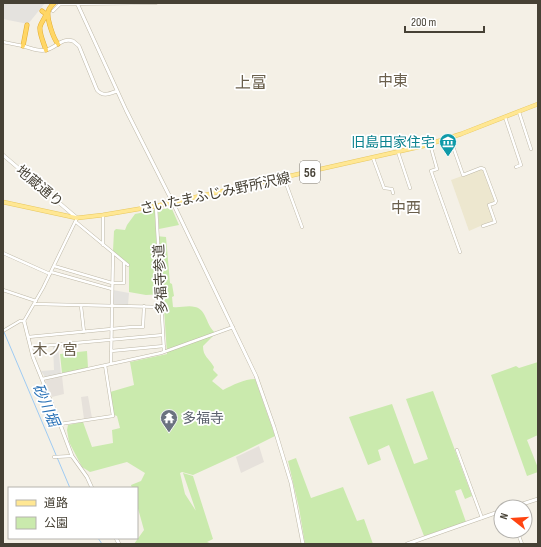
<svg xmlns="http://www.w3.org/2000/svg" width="541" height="547" font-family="'Sofia Sans Condensed','Noto Sans JP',sans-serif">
<rect width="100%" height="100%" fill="#f4f0e6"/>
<path fill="#e6e1db" d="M62,376L64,394L52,397L45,381L46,379Z
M88,396L92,418L84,419L81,397Z
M259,446L264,462L241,473L236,457Z"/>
<path fill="#ede7cf" d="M481,169L483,170L495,201L489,205L494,220L469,231L451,180Z"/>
<path fill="#caeaad" d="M169,208L172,209L179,225L159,229L158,210Z
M155,210L156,236L166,237L170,283L172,284L174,296L172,297L173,307C180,308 188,305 195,307C207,309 206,327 216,333L203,346C203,357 209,358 214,367L213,370L218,375L212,381L223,390C233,385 244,379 255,379L275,436L239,454L193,475L182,472L180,473L185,494L196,511L201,526L183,473L193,476L213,539L207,542L213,544H134L144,530L137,505V488H132L131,485L141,481L145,473L127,462L90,472L82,467L69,442L67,430L68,425L83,422L92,447L113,443L112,430L120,428L117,416L114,415L110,392L134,385L130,362L167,354L163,294L146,295L129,292V264L113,251L114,231L116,229L125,230L127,225L135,214Z
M87,351L88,368L62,373L60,354Z
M538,362V435L527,440L538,468V472L527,476L491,375L516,366L519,368Z
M433,391L472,496L465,499L461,489L455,491L466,522L424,536L389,445L378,450L381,460L368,465L349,417L392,404L414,464L428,459L406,399Z
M296,458L311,498L343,487L357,521L364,519L373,544H305L299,508L288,461Z"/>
<path fill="#e4e2de" d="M3,3H45L28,24L3,19Z
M113,290L129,293L128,305L113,304Z
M53,346H58L61,374L45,377L41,371L54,370Z"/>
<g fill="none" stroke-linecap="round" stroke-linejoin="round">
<path stroke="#9fcbf3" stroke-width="1" d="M4,332L70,488
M98,538L102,544"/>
<defs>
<path id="minor" d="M53,11L60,4L156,3
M3,42L23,46
M519,112L531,149
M505,117L521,165L516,167
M450,138L463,175L481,168L484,169L496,201L495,203L489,205L495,222L483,226
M430,144L437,169L431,171L460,252
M398,152L410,188
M373,158L384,188L392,189L393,193
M284,178L302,227
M156,206L164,352
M76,222L128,265
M103,245V215
M3,253L50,274
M54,266L112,283H124V262
M51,272L112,289
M3,290L36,301
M35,304L162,307
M81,306L84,332
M3,331L20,321H24L43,288L77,218
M28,337L132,327H143L144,306
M31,347L163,335
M111,351L164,346
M111,364L113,253
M42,379L161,353L233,327
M60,424L113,416L105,365
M457,450L482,518
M54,457L72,456
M517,531L522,544"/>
<path id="tertiary" d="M77,3L126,110L173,203L256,376L274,427L291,483L303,544
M23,46C31,48 38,52 46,50C56,48 62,37 73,41L79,46L97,90C103,97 109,94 117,91
M3,155L77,218
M24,321L33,357L60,424L72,456L87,477L92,488
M513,507L538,499
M116,538L119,544
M407,544L501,511"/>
<path id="primary" d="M3,202L77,218L103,215L156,206L423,146L461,134L538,104"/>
<path id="motorway" d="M54,3C51,6 49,8 48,12C47,19 53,38 58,44
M42,11L46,14C45,19 41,22 40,27C39,33 44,44 46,50
M23,46L27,25"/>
</defs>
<use href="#minor" stroke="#bfb9a8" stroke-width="3.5"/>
<use href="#tertiary" stroke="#bfb9a8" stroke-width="4"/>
<use href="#primary" stroke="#e8c85f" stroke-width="4.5"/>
<use href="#motorway" stroke="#e3ad30" stroke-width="5"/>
<use href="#minor" stroke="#fff" stroke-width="2.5"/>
<use href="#tertiary" stroke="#fff" stroke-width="3"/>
<use href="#primary" stroke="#ffe793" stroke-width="3.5"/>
<use href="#motorway" stroke="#ffd665" stroke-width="4"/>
</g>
<defs>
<symbol id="museum-pin" viewBox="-11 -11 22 30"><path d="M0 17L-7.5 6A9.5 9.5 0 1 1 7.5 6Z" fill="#0f9aa8" stroke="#fff"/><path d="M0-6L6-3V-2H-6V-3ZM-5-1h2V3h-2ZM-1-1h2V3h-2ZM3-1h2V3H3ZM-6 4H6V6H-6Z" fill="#fff"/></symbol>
<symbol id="temple-pin" viewBox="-11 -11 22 30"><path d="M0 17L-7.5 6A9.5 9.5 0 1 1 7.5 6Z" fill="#6b7280" stroke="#fff"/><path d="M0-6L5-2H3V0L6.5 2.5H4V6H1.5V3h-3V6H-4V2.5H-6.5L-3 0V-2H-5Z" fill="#fff"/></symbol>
</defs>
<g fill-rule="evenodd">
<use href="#museum-pin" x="438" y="132" width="20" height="27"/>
<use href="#temple-pin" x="159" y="408" width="20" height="27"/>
</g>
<g text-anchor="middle" stroke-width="3.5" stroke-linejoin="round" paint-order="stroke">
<rect fill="#fff" stroke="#7e7a72" stroke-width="1" x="300" y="161" width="20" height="22" rx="3"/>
<g font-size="13" font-weight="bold" fill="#464135">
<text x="310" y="177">56</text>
</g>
<g font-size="14" fill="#0d838f" stroke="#fff" text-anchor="end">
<text x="435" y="147">旧島田家住宅</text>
</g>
<g font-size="14" fill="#464135" stroke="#fff">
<text transform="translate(40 186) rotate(40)" y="5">地蔵通り</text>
<text transform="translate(215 193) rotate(-12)" y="5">さいたまふじみ野所沢線</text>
<text transform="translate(160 279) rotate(-93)" y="5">多福寺参道</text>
</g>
<g font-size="14" fill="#5b616d" stroke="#fff" text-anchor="start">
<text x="182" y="423">多福寺</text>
</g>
<g font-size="15" fill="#6a5f4c" stroke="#fff">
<text x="393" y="86">中東</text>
<text x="406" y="213">中西</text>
<text x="55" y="355">木ノ宮</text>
</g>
<g font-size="15" font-style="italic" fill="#2a72b7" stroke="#fff">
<text transform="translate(46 405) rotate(67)" y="5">砂川堀</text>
</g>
<g font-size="16" fill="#6a5f4c" stroke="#fff">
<text x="251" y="88">上富</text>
</g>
</g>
<rect width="541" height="547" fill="none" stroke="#464135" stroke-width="8"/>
<rect x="8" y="487" width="130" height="52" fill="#ffffff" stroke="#b5b3ae"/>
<rect x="16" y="500" width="20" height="6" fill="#ffe793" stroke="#b5b3ae"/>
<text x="44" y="507" font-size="12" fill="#464135">道路</text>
<rect x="16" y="517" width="20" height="12" fill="#caeaad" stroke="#b5b3ae"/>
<text x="44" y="527" font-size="12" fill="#464135">公園</text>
<g transform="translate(513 519) rotate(287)"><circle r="19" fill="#ffffff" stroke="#b5b3ae"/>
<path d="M0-3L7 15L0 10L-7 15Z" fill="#ff4411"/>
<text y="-6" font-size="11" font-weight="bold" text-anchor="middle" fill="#464135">N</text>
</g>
<path d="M405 26v6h79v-6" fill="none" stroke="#464135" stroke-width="2"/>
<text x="411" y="26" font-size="12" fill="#464135" stroke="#ffffff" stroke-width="3" paint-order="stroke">200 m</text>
</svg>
